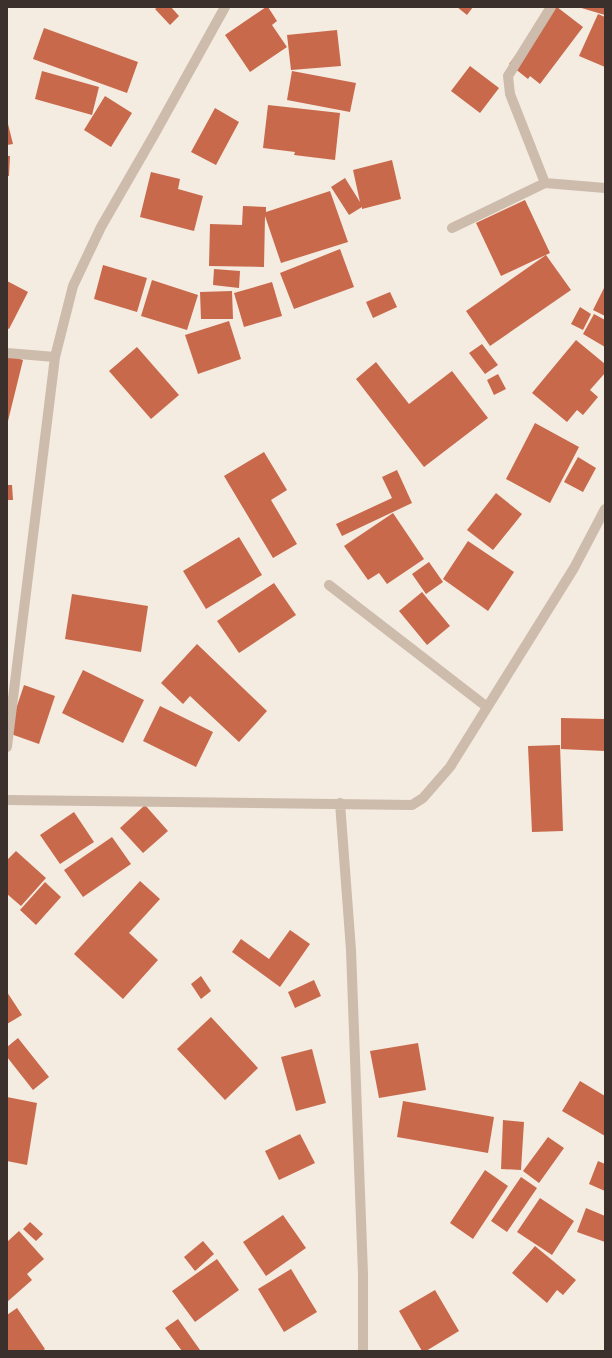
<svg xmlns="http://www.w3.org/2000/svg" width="612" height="1358" font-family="'Alegreya Sans',sans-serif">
<rect width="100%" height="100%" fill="#f4ebe1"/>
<path fill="#c8694b" d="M158,7H171L179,16L170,25L155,9Z
M266,7H268L277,21L272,25L287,47L250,72L225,35Z
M457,7H473L467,15Z
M552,7H557L583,27L540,84L530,76L528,79L509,64Z
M578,7H605V15Z
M598,14L605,17V67L579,56Z
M44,28L138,62L127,93L33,59Z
M337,30L341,66L291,70L287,35Z
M470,66L499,88L480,113L451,91Z
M42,71L99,87L92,115L35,99Z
M292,71L356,83L350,112L287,100Z
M105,96L132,113L111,147L84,130Z
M268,105L340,113L335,160L294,155L295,152L263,148Z
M215,108L239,122L216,165L191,152Z
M7,124H8L13,144L7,145Z
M7,156H10L9,176H7Z
M392,160L401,199L362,209V207L349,215L331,187L345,178L360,202L353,170Z
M151,172L180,179L178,189L203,196L194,231L140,217Z
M330,191L348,242L281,263L265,216L264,267L209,266L210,224L242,225L243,206L266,207V212Z
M525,200L550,253L501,276L476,223Z
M340,249L354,287L294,309L280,273Z
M546,255L571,290L490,346L466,311Z
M103,265L147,278L137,312L94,299Z
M214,269L240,271L239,288L213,285Z
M152,280L198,295L187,330L141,316Z
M7,281L28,292L9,329L7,328Z
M272,282L282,316L244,327L234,293Z
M605,286V316L593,310Z
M232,291L233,319H201L200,292Z
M390,292L397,307L373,318L366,302Z
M580,307L591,314L583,330L571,324Z
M594,314L605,320V347L583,334Z
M229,321L241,359L198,374L185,335Z
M576,340L605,364V373L590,390L598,397L583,415L577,410L567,422L532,393Z
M482,344L498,365L485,374L469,353Z
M137,347L179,395L151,419L109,371Z
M7,355L23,360L8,421H7Z
M376,362L409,404L452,371L488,418L424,467L356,379Z
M498,374L506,389L494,395L487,380Z
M535,423L579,447L550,503L506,479Z
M264,452L287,490L271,500L297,544L273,558L224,476Z
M578,457L596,468L583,492L564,482Z
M397,470L412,503L342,536L336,524L392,498L382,477Z
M7,485H12L13,500H7Z
M496,493L522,514L493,550L467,530Z
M393,513L424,559L387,584L379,573L368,580L344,546Z
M239,537L262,575L206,609L183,571Z
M468,541L514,572L488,611L443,579Z
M429,562L443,582L426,594L412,574Z
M274,583L296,615L239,653L217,621Z
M422,592L450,626L427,645L399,611Z
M72,594L148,606L141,652L65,639Z
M197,644L267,711L239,742L190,696L183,704L161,683Z
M83,670L144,700L123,743L62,713Z
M24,685L55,696L39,744L8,733Z
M160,706L213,732L196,767L143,741Z
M561,718L605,719V751L561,749Z
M560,745L563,831L532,832L528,746Z
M145,805L168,831L143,853L120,828Z
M74,812L94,842L60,864L40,835Z
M112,837L131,864L83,897L64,870Z
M16,851L46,878L21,906L7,894V860Z
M140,881L160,899L129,933L158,960L123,999L74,954Z
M45,882L61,897L36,925L20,910Z
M290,930L310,944L280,987L232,952L241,939L269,959Z
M201,976L211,991L201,999L191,984Z
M314,980L321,996L295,1008L288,992Z
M7,992L22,1015L7,1024Z
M211,1017L258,1068L225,1100L177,1049Z
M18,1038L49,1077L33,1090L7,1057V1047Z
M418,1043L426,1090L379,1098L370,1051Z
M312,1049L326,1103L296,1111L281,1057Z
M580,1081L605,1096V1136L562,1111Z
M7,1097L37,1103L27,1165L7,1161Z
M403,1101L494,1117L488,1153L397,1137Z
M503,1120L524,1122L521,1170L501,1169Z
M300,1134L315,1163L279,1180L265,1151Z
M548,1137L564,1148L539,1183L523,1171Z
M598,1161L605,1164V1191L589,1184Z
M485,1170L508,1186L473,1239L450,1223Z
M521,1177L537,1188L507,1232L491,1221Z
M540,1198L574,1221L552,1255L517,1232Z
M586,1208L605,1216V1242L577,1232Z
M283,1215L306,1248L266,1276L243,1242Z
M30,1222L43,1234L36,1241L23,1229Z
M19,1231L44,1259L27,1274L32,1280L7,1302V1242Z
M203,1241L214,1254L195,1271L184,1257Z
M535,1246L576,1280L563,1295L557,1290L547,1303L512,1273Z
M217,1259L239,1290L195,1322L172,1291Z
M291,1269L317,1312L284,1332L258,1289Z
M435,1290L459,1331L426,1351H422L399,1311Z
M17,1308L45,1349L42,1351H7V1315Z
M178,1319L200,1350L198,1351H182L165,1328Z"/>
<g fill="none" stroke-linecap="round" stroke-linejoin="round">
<path stroke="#cdbbac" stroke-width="10" d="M545,183L510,94L508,76L551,7
M452,228L545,183L605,188
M7,353L55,357
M329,585L487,707
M7,747L55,357L73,286L101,227L154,135L225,7
M7,800L412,805L423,798L450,767L574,568L605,509
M340,803L351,950L363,1274V1351"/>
</g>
<rect width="612" height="1358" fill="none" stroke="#3b302b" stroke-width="16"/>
</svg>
